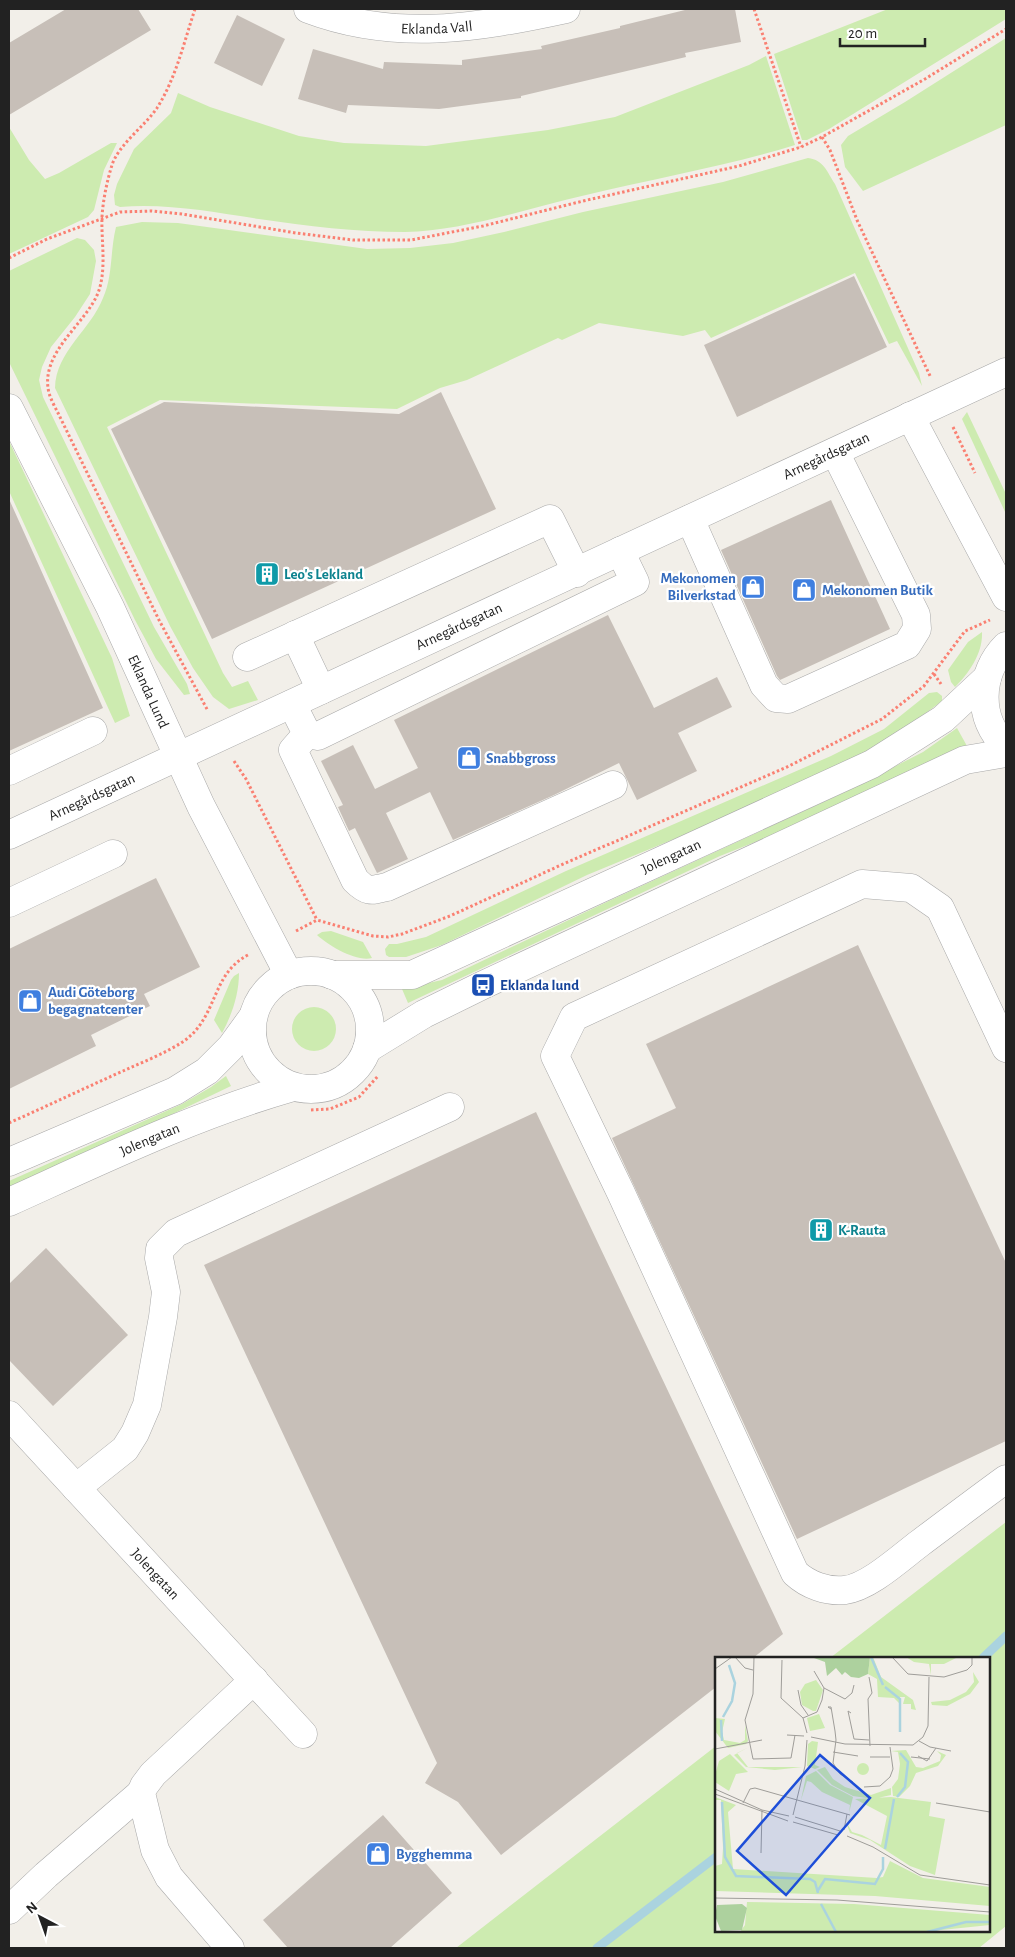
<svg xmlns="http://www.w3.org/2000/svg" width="1015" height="1957" font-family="'Alegreya Sans',sans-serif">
<rect width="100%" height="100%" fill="#f2efe9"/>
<path fill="#cdebb0" d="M888,9H1006V19L829,129L807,140H802L774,54Z
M1006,38V125L863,191L845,167L841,145L848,136L905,102Z
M766,56L795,145C727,166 656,178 586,195C529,208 464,231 405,232C356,232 307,226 259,219C213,212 166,203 120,207L115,205L114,195L117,184L134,149L171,113L178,93L210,107L299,136L344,143L426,146L548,130L615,117L749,65Z
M9,127L29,160L45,179L59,173L111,143H117L104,170L94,210L88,217L9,254Z
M808,158C824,160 827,172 835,184L919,373L922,386L897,341L889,344L855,273L711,338L705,330L683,336L599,323L562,340L558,338L467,380L440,388L397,409L160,400L107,427L223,673L232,687L248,681L258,700L229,709L213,697L193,668L170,626L55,388C56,351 90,331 103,298C113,276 110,251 116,227L142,222L178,223L367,249L410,248L453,243L504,232L583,212L723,182Z
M77,238L85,240L94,250L96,261L90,294L75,317L51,347L42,367L39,380L43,397L154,627L187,684L190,694L184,695L156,659L135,620L9,362V271Z
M967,412L1006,494V514L962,419Z
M9,441L112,658L130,716L115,723L9,491Z
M982,632C983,653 969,673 955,687L951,682L948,670L968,642Z
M937,692L942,696V701L884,744L754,806L587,875L442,945L406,957H389L386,955L385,949L389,944H397L426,937L566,871L831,756L884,729L929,693Z
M957,728L967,746L816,818L720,856L408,1003L402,989L442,980L611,900L843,793L923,752Z
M331,931L363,942L372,958C356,962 329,946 317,935L322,932Z
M239,973C239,994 232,1015 222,1033L214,1020L231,980L234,976Z
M292 1029a22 22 0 1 1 44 0a22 22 0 1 1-44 0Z
M226,1076L231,1086L133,1133L9,1188V1181L182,1104L211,1087Z
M1006,1522V1926L979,1948H456L716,1746V1931H989V1658H830Z"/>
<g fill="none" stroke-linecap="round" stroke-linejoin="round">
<path stroke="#aad3df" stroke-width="9" d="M983,1658L1006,1636
M597,1948L716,1857"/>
</g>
<path fill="#c7bfb8" d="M66,9H138L151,30L9,115V43Z
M689,9H735L741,42L685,53L686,57L521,96V98L439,109L348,105L346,113L298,99L313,49L383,69L384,62L462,65V60L542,49L541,46L620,28V26Z
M237,15L285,39L262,86L214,63Z
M854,276L887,347L737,417L704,345Z
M441,392L496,509L212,639L111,429L164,402L399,414Z
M9,499L103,708L9,751Z
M831,500L890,629L780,680L777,676L721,550Z
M608,615L654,708L717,677L732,707L678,733L697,771L637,800L619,763L554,795L453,840L430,792L386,813L408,859L377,873L355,828L349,831L338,807L343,805L321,761L353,745L375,789L418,768L394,720Z
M156,878L200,967L144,994L150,1006L91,1035L96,1046L9,1089V949Z
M858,945L1006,1263V1441L797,1539L612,1138L676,1108L646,1044Z
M536,1112L783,1634L753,1658H716V1687L501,1855L458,1802L425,1783L437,1763L204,1265Z
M46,1248L128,1335L53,1406L9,1360V1284Z
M383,1815L452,1893L390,1948H288L263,1920Z"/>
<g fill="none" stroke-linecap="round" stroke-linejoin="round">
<defs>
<g id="minor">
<path id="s1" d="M308,9C395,42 478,28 566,9"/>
<path id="s2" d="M9,408L110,607L201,806L289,975"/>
<path d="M910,416L1006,597"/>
<path d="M690,519L764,685L776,698L788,699L907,645L917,629L916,615L835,452"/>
<path d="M295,635L321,690"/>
<path d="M1006,646C979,673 976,719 1006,746"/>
<path d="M247,657L550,519L577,573"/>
<path d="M292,704L307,734L293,750L355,880C367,892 370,891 387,887L613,785"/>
<path d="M307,734L318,736L635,582L620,551"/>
<path d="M9,771L93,731"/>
<path id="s3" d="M9,835L1006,372"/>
<path d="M9,903L113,854"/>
<circle cx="311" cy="1030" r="59"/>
<path id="s4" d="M332,975H412L872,764L943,719L987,678"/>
<path d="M1006,1048L940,908L911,888L862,884L574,1017L555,1056L621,1193L795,1573C808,1585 827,1592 845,1590C869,1587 900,1558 920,1543C948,1522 977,1500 1006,1479"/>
<path d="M367,1049L424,1014L483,985L965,760L1006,753"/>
<path d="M9,1162L175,1091L207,1071L231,1047L252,1018"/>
<path id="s5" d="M9,1202C102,1160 195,1115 293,1087"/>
<path id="s6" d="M9,1415L303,1734"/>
<path d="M76,1488L125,1449L135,1433L147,1405L163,1317L166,1292L159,1258L160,1249L176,1233L450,1107"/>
<path d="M9,1910L46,1875L141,1793"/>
<path d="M230,1948L169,1877L155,1850L141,1793L144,1786L153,1774L254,1680"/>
</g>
</defs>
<use href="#minor" stroke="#a9a9a9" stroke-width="29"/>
<path stroke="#fa8072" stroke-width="3" stroke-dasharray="2.5 2.5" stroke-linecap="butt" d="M195,9C184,42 176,78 157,108C145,126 119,144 112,165C107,181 103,200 102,217C101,241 107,269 98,293C85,325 39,353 49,393C51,400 55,407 58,413L159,620L208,711
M754,9L801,147
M822,137L830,150L857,220L931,378
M9,258L47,239L120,212L152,211L182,214L296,233L353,240H411L483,226L583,201L739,166L801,147L822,137L925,79L1006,29
M953,427L975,473
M934,674L941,684
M234,761L246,779L317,920
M296,931L317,920L373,936L388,937L402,934L450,916L561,865L787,767L882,719L924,686L965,631L990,620
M311,1110L330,1109L359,1097L378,1076
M9,1123C47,1106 85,1088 123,1071C143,1062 166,1053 184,1041C218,1017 211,974 248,955"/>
<use href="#minor" stroke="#fff" stroke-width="28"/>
</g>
<defs>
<symbol id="building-square" viewBox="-11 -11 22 22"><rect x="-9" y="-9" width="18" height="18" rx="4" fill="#0f9aa8" stroke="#fff"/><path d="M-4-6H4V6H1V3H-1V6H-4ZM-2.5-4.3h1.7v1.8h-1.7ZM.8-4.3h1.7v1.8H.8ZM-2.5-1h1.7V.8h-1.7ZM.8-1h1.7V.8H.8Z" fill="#fff"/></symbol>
<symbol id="shop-square" viewBox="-11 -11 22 22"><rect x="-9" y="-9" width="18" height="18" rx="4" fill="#3f7fe0" stroke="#fff"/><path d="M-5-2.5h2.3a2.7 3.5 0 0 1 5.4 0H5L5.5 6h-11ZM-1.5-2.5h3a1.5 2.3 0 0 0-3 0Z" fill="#fff"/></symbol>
<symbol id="bus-square" viewBox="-11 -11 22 22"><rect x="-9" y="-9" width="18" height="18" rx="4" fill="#1a4fb4" stroke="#fff"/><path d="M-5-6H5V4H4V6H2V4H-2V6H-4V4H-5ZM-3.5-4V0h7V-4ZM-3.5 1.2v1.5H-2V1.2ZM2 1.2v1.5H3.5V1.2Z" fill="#fff"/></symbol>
</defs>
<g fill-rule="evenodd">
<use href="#building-square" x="253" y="560" width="28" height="28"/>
<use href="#shop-square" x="739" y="573" width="28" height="28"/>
<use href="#shop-square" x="790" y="576" width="28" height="28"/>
<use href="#shop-square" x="455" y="744" width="28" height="28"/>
<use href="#bus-square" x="469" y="971" width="28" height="28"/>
<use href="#shop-square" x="16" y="987" width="28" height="28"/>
<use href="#building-square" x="807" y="1216" width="28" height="28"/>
<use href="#shop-square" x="364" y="1840" width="28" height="28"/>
</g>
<g text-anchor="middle" stroke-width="4.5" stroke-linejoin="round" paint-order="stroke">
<g font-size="15" fill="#222" stroke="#fff">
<text dy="5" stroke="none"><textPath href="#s1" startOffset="131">Eklanda Vall</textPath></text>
<text dy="5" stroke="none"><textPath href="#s3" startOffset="901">Arnegårdsgatan</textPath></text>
<text dy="5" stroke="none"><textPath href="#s3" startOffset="496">Arnegårdsgatan</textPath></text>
<text dy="5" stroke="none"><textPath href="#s2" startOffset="316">Eklanda Lund</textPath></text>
<text dy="5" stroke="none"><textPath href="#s3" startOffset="91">Arnegårdsgatan</textPath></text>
<text dy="5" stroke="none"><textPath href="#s4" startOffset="365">Jolengatan</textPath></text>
<text dy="5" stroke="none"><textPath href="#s5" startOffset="154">Jolengatan</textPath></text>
<text dy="5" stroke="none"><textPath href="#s6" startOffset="216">Jolengatan</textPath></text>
</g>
<g font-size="15" font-weight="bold" fill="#0d838f" stroke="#fff" text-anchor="start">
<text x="284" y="579">Leo's Lekland</text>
<text x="838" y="1235">K-Rauta</text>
</g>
<g font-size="15" font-weight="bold" fill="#366cbe" stroke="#fff" text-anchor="start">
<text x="736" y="583" text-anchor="end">Mekonomen<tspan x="736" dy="17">Bilverkstad</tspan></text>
<text x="822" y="595">Mekonomen Butik</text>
<text x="486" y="763">Snabbgross</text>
<text x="48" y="997">Audi Göteborg<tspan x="48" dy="17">begagnatcenter</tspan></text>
<text x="396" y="1859">Bygghemma</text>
</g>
<g font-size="15" font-weight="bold" fill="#164399" stroke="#fff" text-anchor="start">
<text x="500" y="990">Eklanda lund</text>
</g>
</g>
<g transform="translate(715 1657)">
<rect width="275" height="275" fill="#f2efe9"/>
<path d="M155,0H158L166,20L198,43L201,53L196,52V47H188L190,40H185L184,46L179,41L163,40L162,22L153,17ZM191,0L202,1L243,0L229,7H216V18L214,7L199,5ZM258,15L264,25L255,37L232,49L217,48L216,45L235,43L251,35L259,25ZM101,23L108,33L101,54H98L87,48L85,35L90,27ZM104,57L110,71L95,74L92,61ZM0,61L10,62L7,75L9,83L25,86L30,83V68L33,84L31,87L13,91L0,74ZM97,84L103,85L100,108L105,110L100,112L92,109L93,87ZM34,90L22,96L33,110H87L60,113L31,110L19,98ZM191,93L201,110L208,111L225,104L226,98L222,94L231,98L223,109L201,116L195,129L184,140L178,139L177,130L183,122L185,107L183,95L176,94ZM15,97L33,115L21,117L14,134L0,125V118L4,104ZM142 112a6 6 0 1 1 12 0a6 6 0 1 1-12 0ZM110,110L118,122L130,130L156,138L176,131V138L158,142L138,139L117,128L102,113ZM101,114L115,128L138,140L134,156L135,148L107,135L96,125L92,124L86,143L91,119ZM0,140L21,148L13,155L18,212L162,221L168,220L175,204L208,221L275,230V249L160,239L0,234V209L7,207L8,191L6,143H0ZM176,140L216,145L214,159L230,162L220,218L195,209L155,183L135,176L132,168L135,160L133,168L137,175L147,178L166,188L172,159L140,142ZM32,245L139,247L275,258V268L207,275H25L30,268Z" fill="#cdebb0"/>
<path d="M155,0L153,17L144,21L136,20L130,15L127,18L121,11L112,19L110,5L99,1ZM27,247L32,251L27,273L6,274L0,259L2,248Z" fill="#add19e"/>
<path fill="none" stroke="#aad3df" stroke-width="2.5" d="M156,0L168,28M170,30L185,42V75M8,60L17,44L20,26L14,8M6,63L7,84M182,140L190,130L193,105L185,96M7,145L10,200L21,219L95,222L100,225L103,236M170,192L179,142M102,235L110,222L160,227L168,212V200M106,247L121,275M212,275L251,265H275"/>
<path fill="none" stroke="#9f9d99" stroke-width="1" d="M20,0L30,11L38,13M39,0L38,37L30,63L38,102L76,101L80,78M177,0L193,17L229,20L252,13L257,8V0M67,3L66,41L88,61L92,76M0,12L17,0M154,20L157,36L153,42L155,89M109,31L130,42L137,36L139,28M83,33L86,48L93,58M116,52L113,50H116L120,74L121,83L118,106L125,117L138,125M136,56L133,54L139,82L154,83M88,61L102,55L107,43L109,31L99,14M72,78L89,79M96,80L130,87L198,88L208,80L213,69L214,20M204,84L215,90L236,94M0,92L47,83M118,95L143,99M203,99L212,104L221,91M155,100H175M196,100L215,102M149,130L165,129L175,120L178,112L175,90M0,132L47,153L74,159M0,137L73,164M28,146L35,132L40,131L135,158M221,146L275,155M78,158L90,109L92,83M80,160L125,174M78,165L123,178M129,173L132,157M132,179L158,190L205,218L275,228M46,196L47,153M0,241L122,243L275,255"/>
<path fill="#1d4ed8" fill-opacity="0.15" stroke="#1d4ed8" stroke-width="2.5" d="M105,98L155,141L71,238L22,194Z"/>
<rect width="275" height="275" fill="none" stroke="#222" stroke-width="2.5"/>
</g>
<rect width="1015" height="1957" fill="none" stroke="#222222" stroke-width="20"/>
<g transform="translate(40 1917) rotate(319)" stroke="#ffffff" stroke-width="4" paint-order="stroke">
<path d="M0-4L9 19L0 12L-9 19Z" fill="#222222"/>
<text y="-8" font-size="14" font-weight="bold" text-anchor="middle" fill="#222222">N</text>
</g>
<path d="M840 38v8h85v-8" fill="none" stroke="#222222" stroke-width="2.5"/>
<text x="848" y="38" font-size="15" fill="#222222" stroke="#ffffff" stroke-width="4" paint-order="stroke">20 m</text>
</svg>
